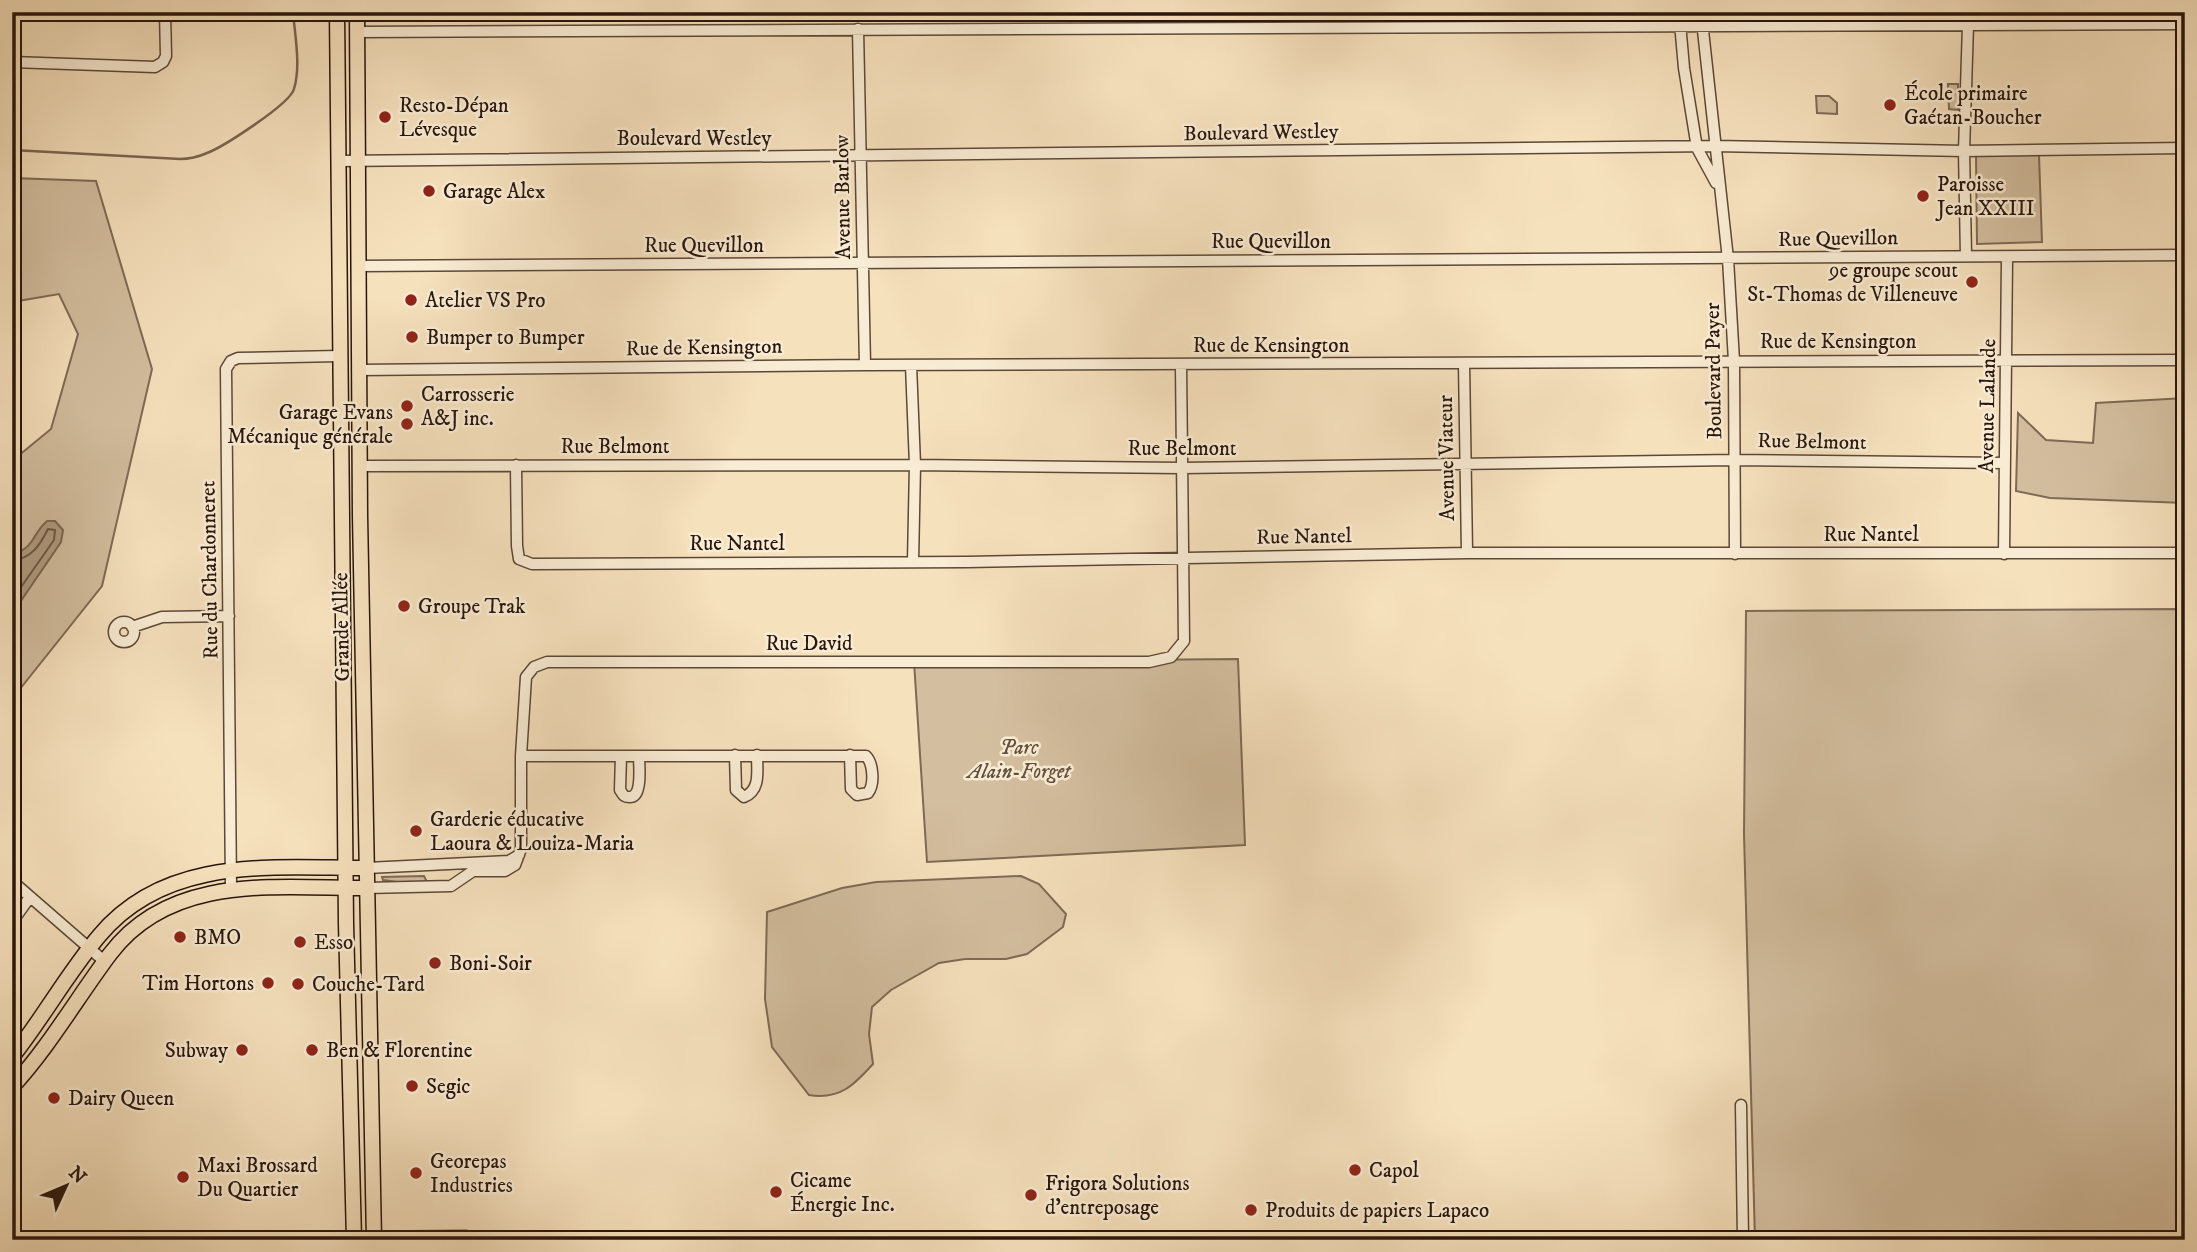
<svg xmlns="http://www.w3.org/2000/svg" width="2197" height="1252" font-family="'IM FELL DW Pica',serif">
<rect width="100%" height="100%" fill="#f6e1bd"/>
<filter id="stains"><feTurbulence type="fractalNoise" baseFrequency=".00286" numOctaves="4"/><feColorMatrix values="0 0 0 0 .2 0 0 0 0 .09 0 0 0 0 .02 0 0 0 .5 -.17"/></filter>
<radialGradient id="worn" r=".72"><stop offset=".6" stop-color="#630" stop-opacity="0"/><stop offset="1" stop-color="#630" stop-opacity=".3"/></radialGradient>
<path fill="#d3be9f" stroke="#7e6a56" stroke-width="2" d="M1948,84H1958V110L1949,109Z
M1816,96H1829L1837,103V114L1817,113Z
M1976,155H2039L2042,242L1977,244Z
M12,178L96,181L152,369L102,586L12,699V461L51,429L78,334L59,294L12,302Z
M2185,398V503L2050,498L2016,491L2018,413L2046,440L2093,443L2096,403Z
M2185,609V1240H1755L1744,834L1746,611Z
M1238,659L1245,845L927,862L914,662Z
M424,876L427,882L405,883L383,880L382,877Z
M1021,876L1039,884L1066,914L1063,927L1027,954L1006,959H965L939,963L891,990L872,1007L869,1034L873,1064C854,1085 840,1100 809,1095L772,1047L765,999L767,912L842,888L876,882Z"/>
<path fill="#b09c81" stroke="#7a6652" stroke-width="2" d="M47,521H55L63,530L61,542L12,614V556C38,544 31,535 47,521Z"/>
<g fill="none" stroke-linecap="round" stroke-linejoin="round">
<path stroke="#6c5846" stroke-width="2" d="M12,561C32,558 40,545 48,529L55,530L54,540L12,600"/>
<path stroke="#7a6652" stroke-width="2.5" d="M12,150L180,159C190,159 198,157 207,153C223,147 290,104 294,89C301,66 295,36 293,12"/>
<defs>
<path id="minor" d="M1679,12L1684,68L1697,148L1716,183
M1701,12L1728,259L1734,361L1735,554
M858,29L865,365
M357,32L2185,24
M12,62L155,67L163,62L166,56L165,12
M338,161L1715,146L1964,151L2185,148
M1966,256L1964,151L1968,25
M358,266L2185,255
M1464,363L1467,553
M911,365L915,465L913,562
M358,370L865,365L2185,360
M516,465L517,546L519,559L532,564L967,562L1467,553H2185
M359,466L915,465L1182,468L1734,460L2005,463
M2004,554L2007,258
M114 632a10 10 0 1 1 20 0a10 10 0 1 1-20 0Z
M132,627L162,617L229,616
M735,755L736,790L744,797C761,790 757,771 757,755
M521,756H866C873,763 875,784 868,793L857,795L851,789L850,755
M621,756L620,790C623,794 623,797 629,797C643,798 639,766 639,756
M367,868L509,861L519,855
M12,881L104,961
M366,888L451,886L473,871H505L515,865L521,849V756L526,677L534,667L547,662H1149L1171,657L1184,641L1181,365
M231,889L226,369L231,361L238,358L339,356
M12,922L30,897
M1741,1105L1743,1240
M354,1237L466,1236L484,1240"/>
<path id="major" d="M337,12L346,923L354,1240
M357,12L360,515L374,1240
M12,1057C43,1018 67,974 99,936C166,855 273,868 367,868
M12,1087C49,1047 77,998 110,954C171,873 277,888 366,888"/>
</defs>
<use href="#minor" stroke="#5c4838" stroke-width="13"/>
<use href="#major" stroke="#29150c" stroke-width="17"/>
<use href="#minor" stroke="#f9ecd4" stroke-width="10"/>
<use href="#major" stroke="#f6e1bd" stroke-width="14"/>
</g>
<g fill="#8f2418" stroke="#f9ecd4" stroke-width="2.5">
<circle cx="1890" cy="105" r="7"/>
<circle cx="385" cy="117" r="7"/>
<circle cx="429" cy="191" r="7"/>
<circle cx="1923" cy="196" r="7"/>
<circle cx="1972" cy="282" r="7"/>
<circle cx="411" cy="300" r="7"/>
<circle cx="412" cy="337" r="7"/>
<circle cx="407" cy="406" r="7"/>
<circle cx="407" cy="424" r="7"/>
<circle cx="404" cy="606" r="7"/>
<circle cx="416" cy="831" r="7"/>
<circle cx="180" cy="937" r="7"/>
<circle cx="300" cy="942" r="7"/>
<circle cx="435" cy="963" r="7"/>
<circle cx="268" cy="983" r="7"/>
<circle cx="298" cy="984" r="7"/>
<circle cx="242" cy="1050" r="7"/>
<circle cx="312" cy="1050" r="7"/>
<circle cx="412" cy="1086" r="7"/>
<circle cx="54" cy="1098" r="7"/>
<circle cx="1355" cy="1170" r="7"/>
<circle cx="416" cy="1173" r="7"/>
<circle cx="183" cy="1177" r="7"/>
<circle cx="776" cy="1192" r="7"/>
<circle cx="1031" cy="1195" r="7"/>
<circle cx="1251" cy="1210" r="7"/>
</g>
<g text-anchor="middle" stroke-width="5" stroke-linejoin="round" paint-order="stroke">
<g font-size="21" fill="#29150c" stroke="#f9ecd4" text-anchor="start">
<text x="1904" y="100">École primaire<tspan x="1904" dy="24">Gaétan-Boucher</tspan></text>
<text x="399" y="112">Resto-Dépan<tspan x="399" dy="24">Lévesque</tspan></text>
<text x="1937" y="191">Paroisse<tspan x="1937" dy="24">Jean XXIII</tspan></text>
<text x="443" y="198">Garage Alex</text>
<text x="1958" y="277" text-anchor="end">9e groupe scout<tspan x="1958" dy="24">St-Thomas de Villeneuve</tspan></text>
<text x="425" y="307">Atelier VS Pro</text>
<text x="426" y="344">Bumper to Bumper</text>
<text x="421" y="401">Carrosserie<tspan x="421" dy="24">A&amp;J inc.</tspan></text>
<text x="393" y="419" text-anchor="end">Garage Evans<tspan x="393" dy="24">Mécanique générale</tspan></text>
<text x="418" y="613">Groupe Trak</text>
<text x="430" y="826">Garderie éducative<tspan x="430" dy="24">Laoura &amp; Louiza-Maria</tspan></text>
<text x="194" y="944">BMO</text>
<text x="314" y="949">Esso</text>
<text x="449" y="970">Boni-Soir</text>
<text x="254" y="990" text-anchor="end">Tim Hortons</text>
<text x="312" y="991">Couche-Tard</text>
<text x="228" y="1057" text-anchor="end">Subway</text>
<text x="326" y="1057">Ben &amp; Florentine</text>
<text x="426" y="1093">Segic</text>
<text x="68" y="1105">Dairy Queen</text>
<text x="430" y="1168">Georepas<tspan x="430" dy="24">Industries</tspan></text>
<text x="197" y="1172">Maxi Brossard<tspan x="197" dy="24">Du Quartier</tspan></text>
<text x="1369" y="1177">Capol</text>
<text x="790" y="1187">Cicame<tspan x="790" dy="24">Énergie Inc.</tspan></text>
<text x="1045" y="1190">Frigora Solutions<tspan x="1045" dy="24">d'entreposage</tspan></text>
<text x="1265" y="1217">Produits de papiers Lapaco</text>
</g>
<g font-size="21" fill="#29150c" stroke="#f9ecd4">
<text transform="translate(1261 132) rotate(-1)" y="7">Boulevard Westley</text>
<text x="694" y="145">Boulevard Westley</text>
<text transform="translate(842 197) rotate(-91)" y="7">Avenue Barlow</text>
<text transform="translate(1838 238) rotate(-1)" y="7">Rue Quevillon</text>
<text x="1271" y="248">Rue Quevillon</text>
<text x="704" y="252">Rue Quevillon</text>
<text x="1838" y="348">Rue de Kensington</text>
<text x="1271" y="352">Rue de Kensington</text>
<text transform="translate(704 347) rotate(-1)" y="7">Rue de Kensington</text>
<text transform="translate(1713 371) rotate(-91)" y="7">Boulevard Payer</text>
<text transform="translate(1987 406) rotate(-89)" y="7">Avenue Lalande</text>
<text transform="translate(1812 441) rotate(1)" y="7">Rue Belmont</text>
<text x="615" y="453">Rue Belmont</text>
<text x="1182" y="455">Rue Belmont</text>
<text transform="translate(1446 458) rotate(-91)" y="7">Avenue Viateur</text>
<text x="1871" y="541">Rue Nantel</text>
<text transform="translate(1304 536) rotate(-1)" y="7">Rue Nantel</text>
<text x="737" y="550">Rue Nantel</text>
<text transform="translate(209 570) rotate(-91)" y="7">Rue du Chardonneret</text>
<text transform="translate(341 627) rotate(-91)" y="7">Grande Allée</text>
<text x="809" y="650">Rue David</text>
</g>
<g font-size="21" font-style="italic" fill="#64503f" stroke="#f9ecd4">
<text x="1019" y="754">Parc<tspan x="1019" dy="24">Alain-Forget</tspan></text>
</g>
</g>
<rect width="2197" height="1252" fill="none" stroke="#f6e1bd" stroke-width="42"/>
<rect x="14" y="14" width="2169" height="1224" fill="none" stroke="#29150c" stroke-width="3.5"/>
<rect x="21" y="21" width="2155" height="1210" fill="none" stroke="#29150c" stroke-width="2"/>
<g transform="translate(66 1186) rotate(46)" stroke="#f9ecd4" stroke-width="5" paint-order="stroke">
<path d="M0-5L12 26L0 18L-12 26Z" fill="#29150c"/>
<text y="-10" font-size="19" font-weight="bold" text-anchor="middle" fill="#29150c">N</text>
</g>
<rect width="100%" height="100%" filter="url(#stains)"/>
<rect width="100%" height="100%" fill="url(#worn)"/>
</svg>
